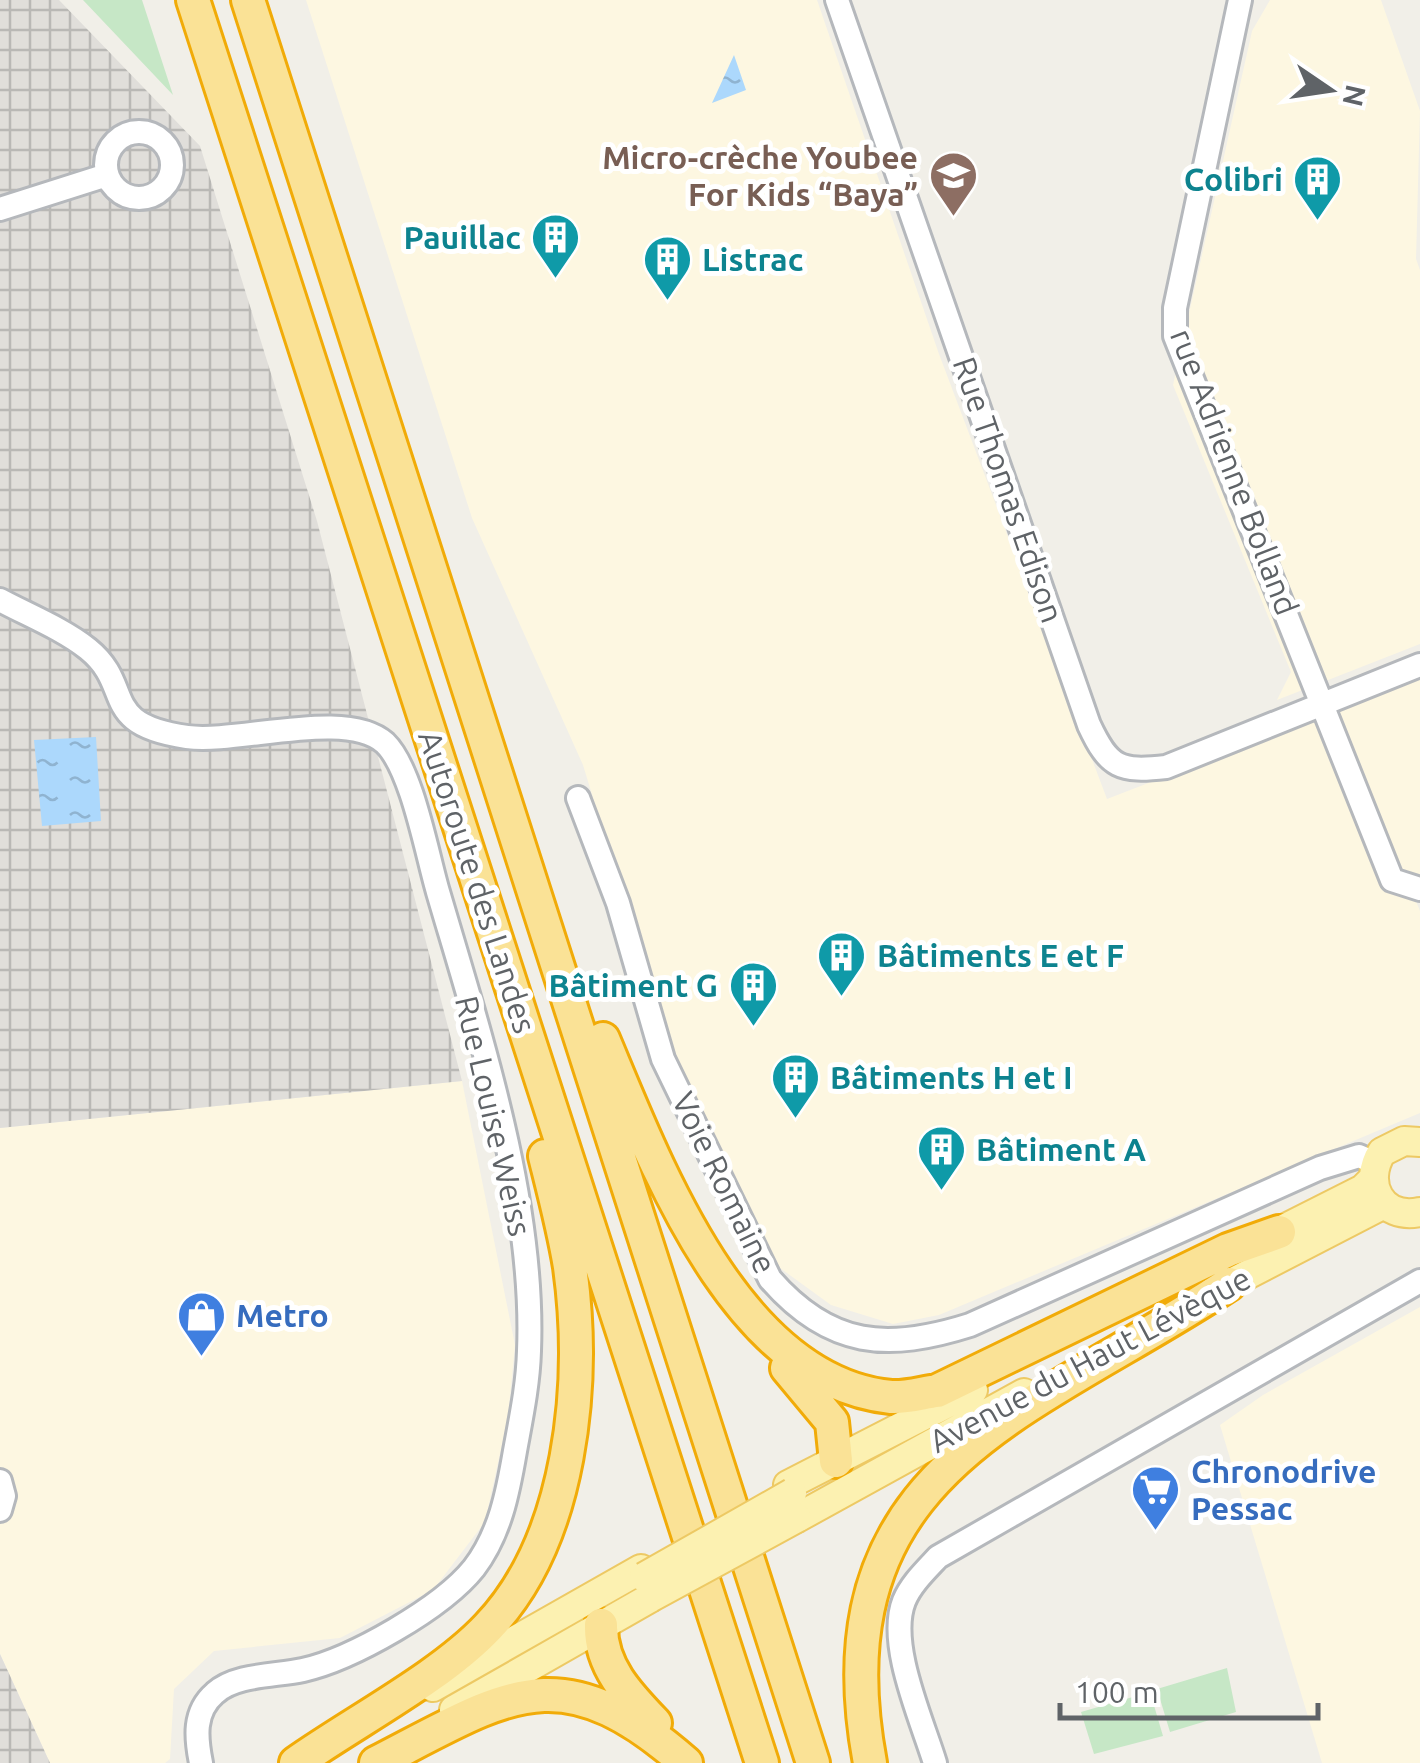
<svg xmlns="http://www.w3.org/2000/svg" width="1420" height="1763" font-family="Ubuntu,sans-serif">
<defs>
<pattern id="industrial-grid" width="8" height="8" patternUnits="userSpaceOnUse" patternTransform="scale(2.5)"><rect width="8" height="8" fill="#e0deda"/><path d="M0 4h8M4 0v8" fill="none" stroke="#b9b8b5"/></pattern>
<pattern id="water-ripples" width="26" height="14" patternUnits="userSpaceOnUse" patternTransform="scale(2.5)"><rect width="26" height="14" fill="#acd8fc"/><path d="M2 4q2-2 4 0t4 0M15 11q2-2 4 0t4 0" fill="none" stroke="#8fb3d0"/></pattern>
</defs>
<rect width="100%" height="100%" fill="#f1efe8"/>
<path fill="#fdf7e1" d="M306,0H817L939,354L1107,799L1420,678V893L1414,896L1420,911V1113L939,1315L893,1324L831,1305L780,1268L674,1063L583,765L472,518Z
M1270,0H1381L1420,111L1416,259L1420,270V644L1277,700L1291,672L1173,385L1252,31Z
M462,1081L515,1345L508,1417L485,1522L433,1590L340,1638L214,1651L174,1689L170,1759L165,1763H50L0,1654V1128Z
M1420,1307V1763H1322L1220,1425L1263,1395Z"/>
<path fill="url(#industrial-grid)" d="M0,0H59L200,146L317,521L462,1081L0,1128Z
M0,1654L50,1763H0Z"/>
<path fill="#c6e7c6" d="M83,0H142L173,95Z
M1227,1668L1236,1712L1170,1732L1157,1689Z
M1150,1692L1163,1736L1094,1754L1081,1712Z"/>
<path fill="url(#water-ripples)" d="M734,55L746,90L712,103Z
M96,737L101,821L42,826L34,740Z"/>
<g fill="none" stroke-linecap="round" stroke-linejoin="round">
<defs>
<path id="minor" d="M837,0L1089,725C1109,768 1120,772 1166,767L1420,665
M1240,0L1175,308V336L1392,880L1420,889
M106 165a33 33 0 1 1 66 0a33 33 0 1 1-66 0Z
M0,209L107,175
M0,600C28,615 63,629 88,649C135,687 97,724 187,737C238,744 346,708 385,743C412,769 427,855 438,892C480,1035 535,1202 529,1351C528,1385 521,1418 515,1451C508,1492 500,1534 474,1568C442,1608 352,1659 303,1670C276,1676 236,1674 215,1693C193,1712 196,1738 201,1763
M578,798L618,903L663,1059L770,1279C830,1348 888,1351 970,1325L1320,1168L1359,1156L1375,1163
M0,1481L4,1496L0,1510
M935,1763C922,1720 887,1644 904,1601C911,1584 926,1570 938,1557L1420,1281"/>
<path id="major" d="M1420,1142L1404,1141L1382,1152C1362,1183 1381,1220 1420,1212
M1260,1241L1363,1189L1372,1180
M1212,1293L1384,1204
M788,1485L973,1390
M797,1518L1024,1393
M433,1687L641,1569
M454,1710L650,1598"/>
<path id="highway" d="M193,0L762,1763
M248,0L813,1763
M603,1039C655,1163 736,1382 891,1397C906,1398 922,1393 937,1391L1228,1250L1279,1232
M787,1368L832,1422L836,1461
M601,1625C600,1666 628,1695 655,1723
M296,1763C354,1722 441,1677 488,1627C572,1539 586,1383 570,1267C564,1230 554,1192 545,1156
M376,1763C508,1695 559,1652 686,1763
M870,1763C815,1468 1028,1416 1229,1284"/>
</defs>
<use href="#minor" stroke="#b5b8bc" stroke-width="28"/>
<use href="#major" stroke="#edc964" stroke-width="32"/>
<use href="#highway" stroke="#f1ab08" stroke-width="38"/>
<use href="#minor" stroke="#fff" stroke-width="22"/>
<use href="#major" stroke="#fcf1b1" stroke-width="28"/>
<use href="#highway" stroke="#fae296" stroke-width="32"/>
<defs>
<path id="major-bridge" d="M644,1577L792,1493
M650,1598L797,1518"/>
</defs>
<use href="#major-bridge" stroke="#edc964" stroke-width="32" stroke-linecap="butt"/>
<use href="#major-bridge" stroke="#fcf1b1" stroke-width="28"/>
</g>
<defs>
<symbol id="school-pin" viewBox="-11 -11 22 30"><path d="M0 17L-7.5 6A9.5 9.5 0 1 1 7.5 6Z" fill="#8d6e63" stroke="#fff"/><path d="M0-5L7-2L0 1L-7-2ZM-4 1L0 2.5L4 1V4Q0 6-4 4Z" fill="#fff"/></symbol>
<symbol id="building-pin" viewBox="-11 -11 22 30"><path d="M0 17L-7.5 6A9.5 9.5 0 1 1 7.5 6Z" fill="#0f9aa8" stroke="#fff"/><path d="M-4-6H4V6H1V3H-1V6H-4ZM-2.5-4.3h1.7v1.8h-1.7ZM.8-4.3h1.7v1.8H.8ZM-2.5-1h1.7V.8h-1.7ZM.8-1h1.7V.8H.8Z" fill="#fff"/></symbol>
<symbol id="shop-pin" viewBox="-11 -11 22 30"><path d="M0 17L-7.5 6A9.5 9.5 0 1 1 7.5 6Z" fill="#3f7fe0" stroke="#fff"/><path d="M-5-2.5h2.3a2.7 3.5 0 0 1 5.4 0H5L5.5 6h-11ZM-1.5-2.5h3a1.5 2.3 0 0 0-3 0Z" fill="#fff"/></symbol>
<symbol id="supermarket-pin" viewBox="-11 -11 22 30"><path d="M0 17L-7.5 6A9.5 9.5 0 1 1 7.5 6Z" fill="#3f7fe0" stroke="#fff"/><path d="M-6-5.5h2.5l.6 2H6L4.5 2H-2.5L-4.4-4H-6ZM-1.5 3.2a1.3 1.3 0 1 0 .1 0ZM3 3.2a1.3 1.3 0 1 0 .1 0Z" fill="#fff"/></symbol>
</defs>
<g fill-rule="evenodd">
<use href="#school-pin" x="926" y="148" width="55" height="75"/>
<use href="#building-pin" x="1290" y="152" width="55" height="75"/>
<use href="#building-pin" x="528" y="210" width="55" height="75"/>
<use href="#building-pin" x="640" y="232" width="55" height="75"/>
<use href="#building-pin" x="814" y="928" width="55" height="75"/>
<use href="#building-pin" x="726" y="958" width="55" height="75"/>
<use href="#building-pin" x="768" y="1050" width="55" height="75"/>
<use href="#building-pin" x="914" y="1122" width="55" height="75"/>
<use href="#shop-pin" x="174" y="1288" width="55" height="75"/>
<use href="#supermarket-pin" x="1128" y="1462" width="55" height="75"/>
</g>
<g text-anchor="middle" stroke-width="10" stroke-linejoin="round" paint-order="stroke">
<g font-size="32" font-weight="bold" fill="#785e54" stroke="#fff" text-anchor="end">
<text x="918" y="169">Micro-crèche Youbee<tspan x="918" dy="37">For Kids “Baya”</tspan></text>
</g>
<g font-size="32" font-weight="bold" fill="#0d838f" stroke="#fff" text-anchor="start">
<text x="1283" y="191" text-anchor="end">Colibri</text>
<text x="521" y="249" text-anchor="end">Pauillac</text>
<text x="702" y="271">Listrac</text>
<text x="877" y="967">Bâtiments E et F</text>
<text x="718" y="997" text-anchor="end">Bâtiment G</text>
<text x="830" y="1089">Bâtiments H et I</text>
<text x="976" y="1161">Bâtiment A</text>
</g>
<g font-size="32" fill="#5f6367" stroke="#fff">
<text transform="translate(1234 472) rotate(69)" y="11">rue Adrienne Bolland</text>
<text transform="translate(1008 490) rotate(71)" y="11">Rue Thomas Edison</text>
<text transform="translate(477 882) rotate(72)" y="11">Autoroute des Landes</text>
<text transform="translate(493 1116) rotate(77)" y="11">Rue Louise Weiss</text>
<text transform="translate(724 1183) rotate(64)" y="11">Voie Romaine</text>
<text transform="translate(1090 1360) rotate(-28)" y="11">Avenue du Haut Lévèque</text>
</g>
<g font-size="32" font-weight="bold" fill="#366cbe" stroke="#fff" text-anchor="start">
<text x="236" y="1327">Metro</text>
<text x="1191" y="1483">Chronodrive<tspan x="1191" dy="37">Pessac</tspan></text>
</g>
</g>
<g transform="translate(1330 90) rotate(103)" stroke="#ffffff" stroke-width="8" paint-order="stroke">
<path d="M0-8L18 38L0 25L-18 38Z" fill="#5f6367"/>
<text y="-15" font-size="28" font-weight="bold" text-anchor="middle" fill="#5f6367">N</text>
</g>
<path d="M1060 1703v15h258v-15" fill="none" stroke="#5f6367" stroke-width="5"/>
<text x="1075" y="1703" font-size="30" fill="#5f6367" stroke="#ffffff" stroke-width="8" paint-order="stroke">100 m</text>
</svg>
